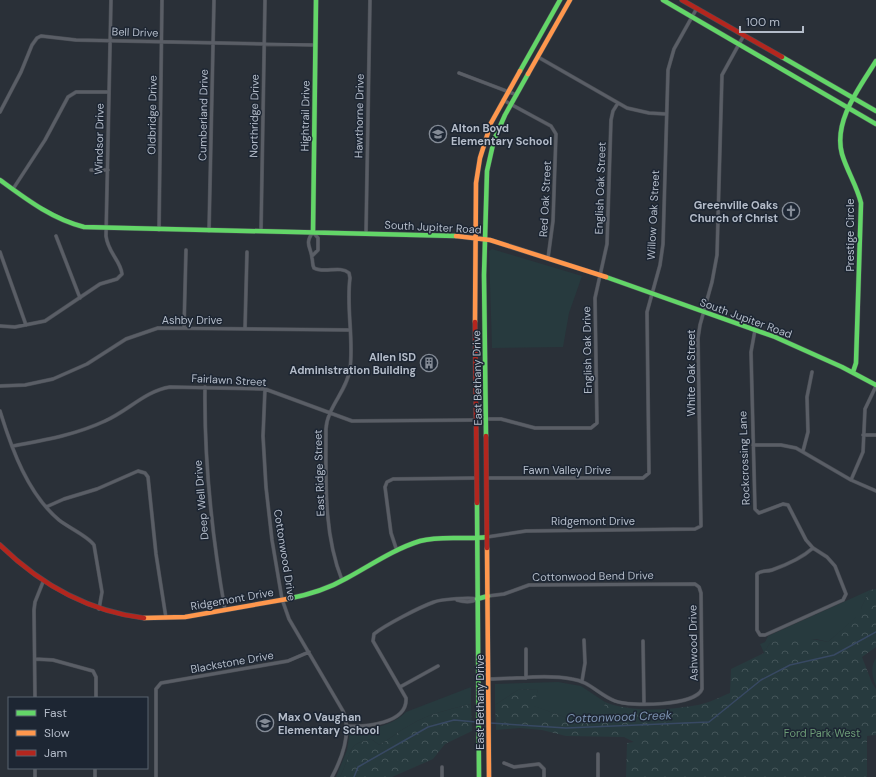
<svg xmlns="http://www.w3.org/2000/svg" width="876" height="777" font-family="'DM Sans',sans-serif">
<defs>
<pattern id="forest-crowns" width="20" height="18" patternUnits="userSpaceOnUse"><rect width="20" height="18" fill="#273a3e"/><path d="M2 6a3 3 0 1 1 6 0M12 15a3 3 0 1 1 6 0" fill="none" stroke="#445559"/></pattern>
</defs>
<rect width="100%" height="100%" fill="#2a3038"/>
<path fill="#273a3e" d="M492,249L582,276L569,313L563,347L492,348L489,251Z
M870,590L861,608L864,611L828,642L816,639L770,643L764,653L760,644L765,642L768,636Z
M876,658V686C872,677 870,667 876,658Z
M558,682L581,686L605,702L603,719L567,718L533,706L538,689L518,690L495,705V684Z
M471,687V704C451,709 428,714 410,725C399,731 390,739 379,745L371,739C366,741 357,742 353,747C348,754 345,768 340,777H336L347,750L350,731C367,731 394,725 406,712Z"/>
<path fill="url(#forest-crowns)" d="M876,589V647L862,657L872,683L876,689V735L867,736V777H626L627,743L634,742L624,737L566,736L542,730L520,728L496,730L495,705L518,690L538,689L534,706L567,718L602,719L605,702C632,713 669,710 698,705C709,703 720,697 730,693L731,669L764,653L770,643C788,636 808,638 828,642L863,611L861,608L870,590Z
M471,704L472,731L445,744L433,759L392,777H340C345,768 348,754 353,747C357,742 366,741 371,739L379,745C390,739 399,731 410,725C428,714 451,709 471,704Z"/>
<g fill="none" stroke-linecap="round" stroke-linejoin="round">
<path stroke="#384963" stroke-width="1.5" d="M490,723L566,728L709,722L761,680L790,665L834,655L876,632
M354,777L358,767L428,727L454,720L476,722"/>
<defs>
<path id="street" d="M538,57L627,108L649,113L666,114
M459,73L517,95
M503,100L551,126L556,134L553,221L548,258
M0,112L21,72L32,45L37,38L41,36L76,40L315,45
M91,170H108
M13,189L45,140L68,97L76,92H109
M159,230L162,0
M209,231L214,0
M261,231L265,0
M366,233L370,0
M56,236L80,298
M0,252L26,325
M312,256L318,250V238L313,232C304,244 311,247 312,258C313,262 312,264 314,268C324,274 340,265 349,273L350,278C346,308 354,339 350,369C347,391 327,407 326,429C326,478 323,533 342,580
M0,326L15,327L45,321L100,284L117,279L122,274C121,261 108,253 106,236L111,0
M184,328L186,250
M245,329L247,252
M755,330L751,352L755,509L759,513L783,504L788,505L806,540L813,548L827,557L835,566L846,594L843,600L765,635H760L757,630V574C761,570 766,572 772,570C786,565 802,558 813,548
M0,386L25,385L53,379L87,364L126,339L158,328L350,330
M205,387C204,463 212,536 225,610
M265,389L263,436L266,487L272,540L282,599L289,619L343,711C352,732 342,758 332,777
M0,411C12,450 28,494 59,520C69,528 88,536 94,545L102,592L99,609
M486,419H501L535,428H591L597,423L595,298L607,244L611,120L613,111L618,103
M863,435H876
M753,445H781L796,448L851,480L876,491
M13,446C45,440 75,435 105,421C128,411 145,391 170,387L265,389L352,421L475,420
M803,451L808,432L807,397L812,372
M487,478H643L649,473L647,312L660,265L663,244L668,70L674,49L697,8
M851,480L863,452L865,409L876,386
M46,507L64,499L97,489L138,471L145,473L148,477L156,554L166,618
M487,537L526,531L695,529L701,526L698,338L700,325L712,282L717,255L722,75L744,35
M397,551L391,533L385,487L387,482L393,479L476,478
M488,596L504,594L529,585L695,584L699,587L701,593L702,689C696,706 630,707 615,701C599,695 589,681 572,679C545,674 516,679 489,679
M643,641L644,704
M526,649V678
M35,659L53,660L93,671L96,677V698
M582,681L585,663L584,640
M400,687L438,666
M35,698L34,610L35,602L43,582
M346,726C364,727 408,724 406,698L373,641L374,634C385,625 420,607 434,602C441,599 472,597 477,599C471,603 464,602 457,600
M504,763L514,767L539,764L544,769V777
M442,767V777
M35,777V768
M95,777V768
M156,777V689L161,683L288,661L309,652
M598,777V754"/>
<path id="fast" d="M663,0L876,124
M782,57L876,111
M520,71L560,0
M0,180C26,199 52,219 84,227L456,236
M313,232L316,0
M606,277L775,337L842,367L876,385
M853,372L856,363L861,203C857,186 847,171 842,154C833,121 860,87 876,61
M486,436L484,275L487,171L494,140L505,115L528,74
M477,503L479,777
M287,599C308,595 328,589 347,578C371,565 394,549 420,541C442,535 465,540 487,537
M477,599L488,596"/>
<path id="slow" d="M528,74L570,0
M456,236L490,240L606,277
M475,322L476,183L480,158L491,123L520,71
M487,548L489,777
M144,618L185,617L287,599"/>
<path id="jam" d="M682,0L782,57
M475,322L477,503
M486,436L487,548
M0,545C41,585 87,611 144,618"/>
</defs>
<use href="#street" stroke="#484c53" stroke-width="4"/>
<use href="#fast" stroke="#484c53" stroke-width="5.5"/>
<use href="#slow" stroke="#484c53" stroke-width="5.5"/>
<use href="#jam" stroke="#484c53" stroke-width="5.5"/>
<use href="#street" stroke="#5a5e66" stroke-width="3"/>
<use href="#fast" stroke="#63d668" stroke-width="4.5"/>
<use href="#slow" stroke="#ff974d" stroke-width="4.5"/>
<use href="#jam" stroke="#b3261e" stroke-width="4.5"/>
</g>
<defs>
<symbol id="school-ring" viewBox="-11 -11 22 22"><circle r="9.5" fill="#1d2633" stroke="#848b96" stroke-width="1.5"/><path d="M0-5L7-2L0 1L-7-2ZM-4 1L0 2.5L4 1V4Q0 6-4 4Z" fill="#848b96"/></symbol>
<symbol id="church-ring" viewBox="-11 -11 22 22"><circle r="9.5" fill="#1d2633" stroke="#848b96" stroke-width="1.5"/><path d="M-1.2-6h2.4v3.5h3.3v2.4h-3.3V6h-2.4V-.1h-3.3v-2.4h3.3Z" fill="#848b96"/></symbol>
<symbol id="building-ring" viewBox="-11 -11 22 22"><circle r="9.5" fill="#1d2633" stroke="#848b96" stroke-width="1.5"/><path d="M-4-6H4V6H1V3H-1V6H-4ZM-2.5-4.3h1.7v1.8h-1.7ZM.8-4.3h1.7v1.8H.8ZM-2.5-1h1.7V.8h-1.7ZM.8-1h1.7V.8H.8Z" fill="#848b96"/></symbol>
</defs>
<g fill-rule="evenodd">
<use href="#school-ring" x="428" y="124" width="20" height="20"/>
<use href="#church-ring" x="781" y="201" width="20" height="20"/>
<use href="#building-ring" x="419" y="353" width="20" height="20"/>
<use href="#school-ring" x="255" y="713" width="20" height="20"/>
</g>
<g text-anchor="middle" stroke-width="3" stroke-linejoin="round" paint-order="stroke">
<g font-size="11" fill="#b4bcc9" stroke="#1d2633">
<text transform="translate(135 32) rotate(2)" y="4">Bell Drive</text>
<text transform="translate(152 115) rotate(-89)" y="4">Oldbridge Drive</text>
<text transform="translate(203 115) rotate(-89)" y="4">Cumberland Drive</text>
<text transform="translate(254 116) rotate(-89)" y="4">Northridge Drive</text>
<text transform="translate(305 116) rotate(-89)" y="4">Hightrail Drive</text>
<text transform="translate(359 116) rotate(-89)" y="4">Hawthorne Drive</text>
<text transform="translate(99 139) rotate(-89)" y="4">Windsor Drive</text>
<text transform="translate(600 188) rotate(-88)" y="4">English Oak Street</text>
<text transform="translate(545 199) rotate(-87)" y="4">Red Oak Street</text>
<text transform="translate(653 215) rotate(-87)" y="4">Willow Oak Street</text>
<text transform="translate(433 227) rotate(3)" y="4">South Jupiter Road</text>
<text transform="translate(850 235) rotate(-90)" y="4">Prestige Circle</text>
<text transform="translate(746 318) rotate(20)" y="4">South Jupiter Road</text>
<text x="192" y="324">Ashby Drive</text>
<text transform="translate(587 350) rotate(-91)" y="4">English Oak Drive</text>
<text transform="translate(691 373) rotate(-90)" y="4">White Oak Street</text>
<text transform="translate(477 378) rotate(-91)" y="4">East Bethany Drive</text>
<text transform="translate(229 380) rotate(3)" y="4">Fairlawn Street</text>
<text transform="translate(744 458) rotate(-92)" y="4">Rockcrossing Lane</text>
<text x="567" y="474">Fawn Valley Drive</text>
<text transform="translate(319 473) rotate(-92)" y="4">East Ridge Street</text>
<text transform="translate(201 500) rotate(-95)" y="4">Deep Well Drive</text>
<text x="593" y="525">Ridgemont Drive</text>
<text transform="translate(285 555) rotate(81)" y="4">Cottonwood Drive</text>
<text transform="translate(593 576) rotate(-1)" y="4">Cottonwood Bend Drive</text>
<text transform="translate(232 599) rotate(-10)" y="4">Ridgemont Drive</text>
<text transform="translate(693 643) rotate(-91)" y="4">Ashwood Drive</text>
<text transform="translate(232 662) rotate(-10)" y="4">Blackstone Drive</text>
<text transform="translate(480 702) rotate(-90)" y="4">East Bethany Drive</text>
</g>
<g font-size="11" font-weight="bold" fill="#b4bcc9" stroke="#1d2633" text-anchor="start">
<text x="451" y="132">Alton Boyd<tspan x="451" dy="13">Elementary School</tspan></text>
<text x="778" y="209" text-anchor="end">Greenville Oaks<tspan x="778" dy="13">Church of Christ</tspan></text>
<text x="416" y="361" text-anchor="end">Allen ISD<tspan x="416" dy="13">Administration Building</tspan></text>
<text x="278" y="721">Max O Vaughan<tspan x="278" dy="13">Elementary School</tspan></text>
</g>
<g font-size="11" fill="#6b9a76" stroke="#1d2633">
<text x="822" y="737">Ford Park West</text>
</g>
<g font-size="12" font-style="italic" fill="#7c92b1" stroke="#1d2633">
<text transform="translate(619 717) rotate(-2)" y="4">Cottonwood Creek</text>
</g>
</g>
<rect x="8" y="697" width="140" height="72" fill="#1d2633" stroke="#59626f"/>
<rect x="16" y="710" width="20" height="6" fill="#63d668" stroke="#59626f"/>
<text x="44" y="717" font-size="12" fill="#b4bcc9">Fast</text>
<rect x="16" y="730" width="20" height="6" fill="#ff974d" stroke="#59626f"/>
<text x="44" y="737" font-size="12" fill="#b4bcc9">Slow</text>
<rect x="16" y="750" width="20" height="6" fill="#b3261e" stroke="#59626f"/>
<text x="44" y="757" font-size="12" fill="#b4bcc9">Jam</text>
<path d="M740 26v6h63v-6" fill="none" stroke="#b4bcc9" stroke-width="2"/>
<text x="746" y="26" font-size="12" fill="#b4bcc9" stroke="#1d2633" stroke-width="3" paint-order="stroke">100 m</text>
</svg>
